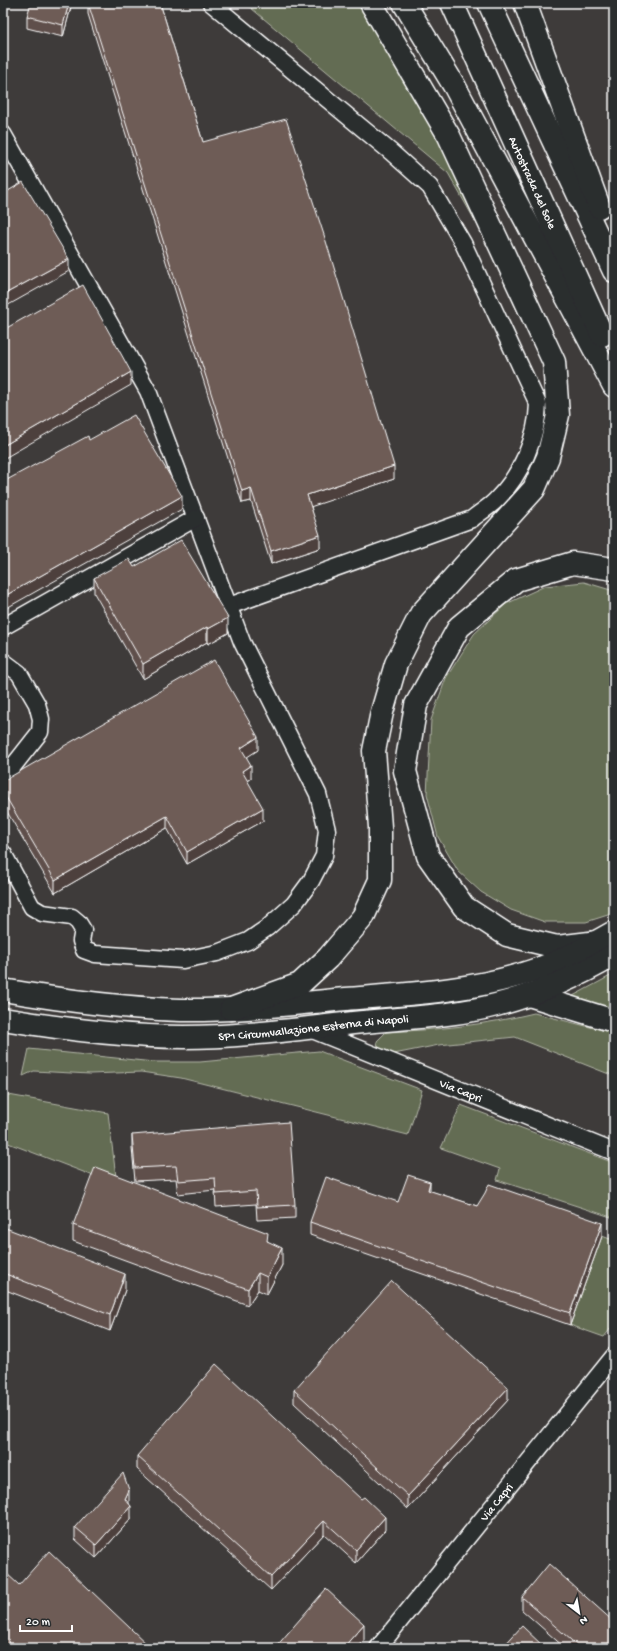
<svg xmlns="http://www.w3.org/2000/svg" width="617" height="1651" font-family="'Gochi Hand',sans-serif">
<rect width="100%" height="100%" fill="#3e3b3a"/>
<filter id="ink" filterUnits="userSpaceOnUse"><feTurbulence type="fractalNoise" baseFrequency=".025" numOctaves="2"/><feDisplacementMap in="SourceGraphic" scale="8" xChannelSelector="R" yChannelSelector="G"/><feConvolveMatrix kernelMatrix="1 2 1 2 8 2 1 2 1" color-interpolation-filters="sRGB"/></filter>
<g filter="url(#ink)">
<path fill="#646c52" stroke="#b2b6a8" d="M245,3H359L425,108L486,240L448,173Z
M584,582L614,591V913L586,922H545L511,910L481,892L458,871L438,837L427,794L431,720L446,678L474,634L506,604L545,586Z
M614,974V1012L571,997Z
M534,1013L614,1033V1076L515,1037L439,1045L389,1055L378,1048L377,1041L386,1032C437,1030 485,1025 534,1013Z
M29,1049L154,1062H200L319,1051L422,1090L408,1135L181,1078L141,1072L90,1074L34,1071L23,1076Z
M3,1094L108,1113L117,1185L3,1141Z
M461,1105L614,1163V1218L497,1180L500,1169L441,1148Z
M614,1228V1324L604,1337L570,1325L602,1236L610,1239Z"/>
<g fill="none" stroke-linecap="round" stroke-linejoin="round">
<defs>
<g id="street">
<path d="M211,3L391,152L430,187L463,243L538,404C537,438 521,475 497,499C490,507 480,512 472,519L229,606"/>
<path d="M3,134L148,391L242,642L318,794L327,830L324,856L311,881L294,904L267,928L248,941L217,953L183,960L95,954L84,950L81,941L83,930L78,922L72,917L42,913L32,907L3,853"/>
<path d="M3,627L196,518"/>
<path d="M3,661L19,673L37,704L41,719L40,732L3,779"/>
<path id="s1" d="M310,1029L614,1152"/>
<path id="s2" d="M378,1648L614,1356"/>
</g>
<g id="highway">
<path d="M404,3L455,87L614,386"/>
<path id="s3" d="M452,3L602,335"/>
<path d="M489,3L614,271"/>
<path d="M525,3L599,207"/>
<path d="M598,942L557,947L507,935L464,907L428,856L405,771L416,705L459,627L516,580L573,563L614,569"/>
<path d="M3,990C61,1000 122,1008 181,1010C236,1011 291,1004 346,999C408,994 473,991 532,971C561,961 588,947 614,932"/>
<path d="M529,995L614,1021"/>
<path d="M231,1009L300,984L328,958L363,917L380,880V827L374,751L382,712L396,664L421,614L534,489L548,457L558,415L554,362L449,136L371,3"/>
<path id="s4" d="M3,1019C63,1029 123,1037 184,1037C240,1037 297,1029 353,1023C400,1018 450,1017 496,1005C537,994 577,977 614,955"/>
</g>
</defs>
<use href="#street" stroke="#fff" stroke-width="19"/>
<use href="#highway" stroke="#fff" stroke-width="25"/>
<use href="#street" stroke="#2a2d2e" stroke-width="16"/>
<use href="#highway" stroke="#2a2d2e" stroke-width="22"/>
</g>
<path fill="#5f4f4b" stroke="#fff" d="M72,3L63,37L27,28V16Z
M88,3H160L203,142L394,479L311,506L320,548L271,564L251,501L242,503L88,14Z
M134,567L228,633L208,644L207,642L143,679L94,593V578Z
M258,750L246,757L251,778L247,781L263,821L187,864L167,828L55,893L3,805V781Z
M132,1135L295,1205V1218L257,1220L256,1204L216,1207L215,1190L178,1194L176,1179L135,1181L132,1148Z
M430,1191L477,1206L602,1236L570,1325L310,1235V1222L398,1202Z
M73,1225L268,1241L282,1265L267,1294L258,1290L248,1305L73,1241Z
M3,1227L125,1290L110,1331L3,1289Z
M614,1370V1387L612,1385V1372Z
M294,1390L508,1400L408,1509L294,1403Z
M137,1456L385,1530L356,1563L324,1534L271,1590L137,1469Z
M129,1503L131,1519L96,1558L75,1539V1527Z
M522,1597L614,1648H565L522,1610Z"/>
<path fill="#4d403d" stroke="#fff" d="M69,3H72L63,37V25Z
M69,259V271L3,308V295Z
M131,372V385L3,459V446Z
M394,466V479L307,508V495Z
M251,488V501L242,503V491Z
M182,496V509L3,610V597Z
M320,535V548L271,564V551Z
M228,618V633L208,644V629Z
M207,627V642L143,679V664Z
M258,737V750L241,761V748Z
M251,765V778L242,784V771Z
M263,808V821L187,864V852Z
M167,816V828L55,893V880Z
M430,1182V1195L428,1190Z
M602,1223V1236L570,1325V1313Z
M282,1248V1265L267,1294V1277Z
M258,1273V1290L248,1305V1289Z
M125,1274V1290L110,1331V1315Z
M508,1388V1400L408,1509V1496Z
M129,1490V1503L125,1512V1499Z
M131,1506V1519L96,1558V1545Z
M385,1517V1530L356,1563V1550Z
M324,1521V1534L271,1590V1577Z
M364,1624V1641L357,1648H343Z"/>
<path fill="#6e5c57" stroke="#fff" d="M31,3H69L63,25L27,16Z
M88,3H160L203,142L286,119L325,238L394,466L307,495L320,535L271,551L251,488L242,491Z
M23,182L69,259L3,295V194Z
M83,285L131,372L3,446V330Z
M134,415L182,496L3,597V482L88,436L89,440Z
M181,540L228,618L208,629L207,627L143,664L94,578L129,559L134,567Z
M214,660L258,737L241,748L251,765L242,771L263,808L187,852L167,816L55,880L3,792V781Z
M289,1122L295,1205L257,1207L256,1191L216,1194L215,1178L178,1181L176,1166L135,1168L132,1135Z
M95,1167L268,1233L267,1241L282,1248L267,1277L258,1273L248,1289L73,1225Z
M408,1175L430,1182L428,1190L477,1206L485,1193L489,1184L602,1223L570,1313L310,1222L326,1177L398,1202Z
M3,1227L125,1274L110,1315L3,1273Z
M392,1281L508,1388L408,1496L294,1390Z
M216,1364L361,1499L364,1497L385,1517L356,1550L324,1521L271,1577L137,1456Z
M123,1473L129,1490L125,1499L131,1506L96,1545L75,1527Z
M49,1551L151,1648H3V1574L5,1572L19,1585Z
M549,1564L614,1622V1648H580L522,1597Z
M326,1589L364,1624L343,1648H275Z
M522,1626L545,1648H502Z"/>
</g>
<g text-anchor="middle" stroke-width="3" stroke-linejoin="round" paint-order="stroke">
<g font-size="12" fill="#fff" stroke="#2a2d2e">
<text dy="4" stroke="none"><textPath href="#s3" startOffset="197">Autostrada del Sole</textPath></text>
<text dy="4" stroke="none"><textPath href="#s4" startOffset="312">SP1 Circumvallazione Esterna di Napoli</textPath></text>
<text dy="4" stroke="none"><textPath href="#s1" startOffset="163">Via Capri</textPath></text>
<text dy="4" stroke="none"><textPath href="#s2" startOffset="188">Via Capri</textPath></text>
</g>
</g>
<rect width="617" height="1651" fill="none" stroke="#2a2d2e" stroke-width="16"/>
<rect x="8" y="8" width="601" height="1635" fill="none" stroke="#fff" stroke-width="1.5" filter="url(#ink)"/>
<g transform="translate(579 1613) rotate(149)" stroke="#2a2d2e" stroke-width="3" paint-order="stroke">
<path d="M0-3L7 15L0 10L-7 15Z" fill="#ffffff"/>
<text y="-6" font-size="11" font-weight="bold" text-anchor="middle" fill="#ffffff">N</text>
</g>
<path d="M20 1625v6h52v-6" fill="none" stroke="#ffffff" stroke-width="2"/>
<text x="26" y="1625" font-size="12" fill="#ffffff" stroke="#2a2d2e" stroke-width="3" paint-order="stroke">20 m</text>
</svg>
